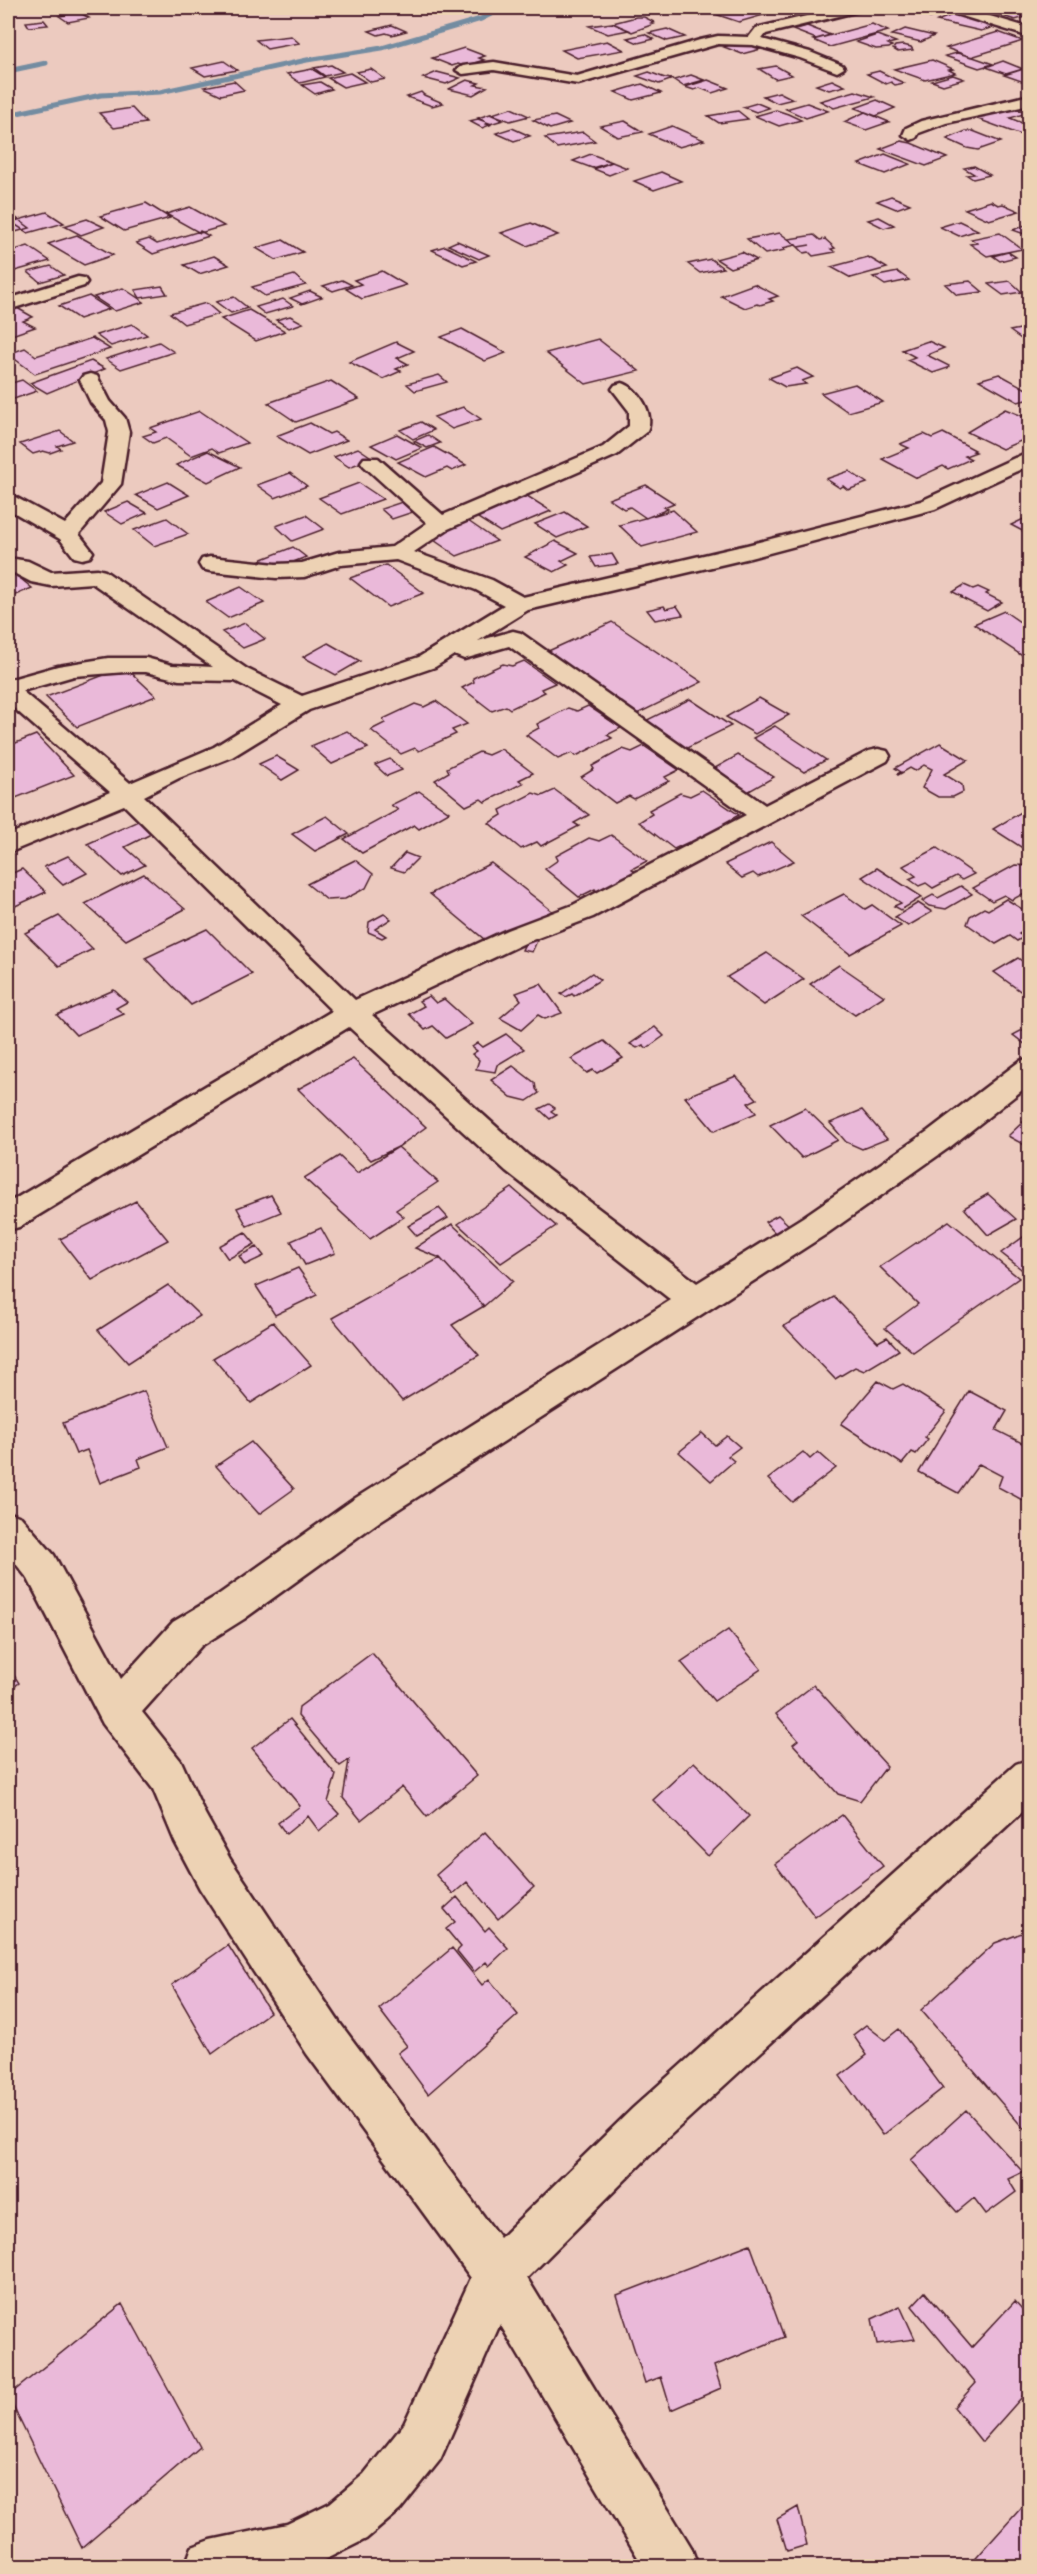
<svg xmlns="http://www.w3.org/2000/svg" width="1037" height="2574" font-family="Dekko,sans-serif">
<rect width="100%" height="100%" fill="#eccabf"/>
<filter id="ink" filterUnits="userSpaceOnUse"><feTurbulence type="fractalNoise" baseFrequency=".0167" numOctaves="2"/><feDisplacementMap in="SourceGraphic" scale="12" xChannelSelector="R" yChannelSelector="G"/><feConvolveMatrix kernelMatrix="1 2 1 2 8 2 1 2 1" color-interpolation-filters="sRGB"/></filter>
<g filter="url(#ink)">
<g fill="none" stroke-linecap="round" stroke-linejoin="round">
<path stroke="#738ca1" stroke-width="5" d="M8,71L46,63
M8,115L101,95L160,92L307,60L382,48L481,19L493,13L524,8"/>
</g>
<path fill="#eab9d9" stroke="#4a1f2b" stroke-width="1.5" d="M748,8L767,14L739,22L718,15L735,10L732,9L736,8Z
M917,8H929L946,13L930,18L910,10Z
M1011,8L1030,14V16L1015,20L994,13Z
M79,12L89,18L68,22L59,16Z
M961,14L994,25L991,26L994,27L981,31L937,21L952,15Z
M636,17H644L654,22L651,23L654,24L632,32L613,23Z
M44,20L48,25L29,27L26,22Z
M612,23L629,30L608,34L589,26Z
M872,24L888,31L830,47L813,40Z
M392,25L406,31L392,35L386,33L378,35L369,31Z
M807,26L830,35L816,39L793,30Z
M667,29L685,37L667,41L649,33Z
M905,29L934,36L921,42L892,35Z
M998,32L1023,41L971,57L946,48Z
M644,34L654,39L638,43L627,38Z
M877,35L896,42L888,44L892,46L889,48L876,49L856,42Z
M291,36L299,43L267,49L256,40Z
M607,41L624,50L577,58L562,50Z
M741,41L761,49L742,54L724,47Z
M903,45L911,47L913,50L898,52L893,49L895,46Z
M464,48L485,56L479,58L484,60L464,66L458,64L452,66L432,58Z
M957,53L973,57L993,64L979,68L945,56Z
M932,60L953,69L949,70L955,73L925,80L894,69Z
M224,61L237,70L205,76L192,68Z
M1003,61L1023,69L1006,74L986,67Z
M331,65L343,72L325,76L314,68Z
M776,66L792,75L775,79L759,69Z
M1027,68L1030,69V84L1004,75Z
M312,69L325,77L300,83L287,74Z
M371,69L385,79L371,82L357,72Z
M879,71L895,79L904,83L895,85L891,82L886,84L867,74Z
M437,72L460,78L446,84L423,78Z
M649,72L665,78L673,79L659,84L637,76Z
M350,73L365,82L343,87L328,78Z
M691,75L704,80L683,86L674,80Z
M953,75L964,79L943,85L932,81Z
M467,80L479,83L475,85L487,87L473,95L449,89Z
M708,80L728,88L712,93L700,88L694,90L685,87Z
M832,80L845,86L829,90L816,85Z
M234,81L244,90L221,95L204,87Z
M320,82L332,89L315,94L302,85Z
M642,84L661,93L633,100L615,92Z
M855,91L874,97L834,108L820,101Z
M421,92L424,95L443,103L432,106L407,97Z
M779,92L793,99L777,103L763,96Z
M877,100L895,108L876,116L855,108Z
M757,103L769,108L756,112L743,107Z
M807,103L828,111L806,118L786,109Z
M1006,105L1027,113L1010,118L1022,123L1030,120V135L1024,136L972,117Z
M132,108L146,123L114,128L99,113Z
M511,108L529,116L510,121L492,114Z
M776,110L788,114L801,120L779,126L755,116Z
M738,111L748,119L719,123L708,116Z
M865,112L889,122L866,130L844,122Z
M490,114L503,120L490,124L478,118Z
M555,116L570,123L550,129L533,120Z
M478,119L489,123L486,124L490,125L482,128L469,121Z
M625,121L643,132L618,137L600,126Z
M672,126L704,140L679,147L649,134Z
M512,128L530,136L514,141L496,133Z
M966,131H973L1001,142L978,150L967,148L947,139Z
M583,132L595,141L557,148L545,138Z
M901,141L911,143L947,158L926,166L880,149Z
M591,154L612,162L592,168L573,161Z
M885,154L910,164L885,174L859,164Z
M612,162L627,168L609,175L594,169Z
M974,166L990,175L973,179L967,175L974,174L964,168Z
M661,172L681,181L654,190L634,181Z
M891,196L910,204L896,209L877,201Z
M991,201L998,205L1003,204L1019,211L989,220L965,209Z
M146,203L170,218L124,231L100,216Z
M190,207L224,226L200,233L166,214Z
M8,212L30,228L8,234Z
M47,212L64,223L28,233L11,222Z
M879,217L894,225L884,228L868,220Z
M87,219L104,227L81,235L64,226Z
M959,221L978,230L959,236L940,227Z
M531,223L558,235L527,246L501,233Z
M1030,223V236L1013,230Z
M200,231L209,236L153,254L136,243L149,239L157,244Z
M780,233L796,245L783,248L785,250L765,254L747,239Z
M1000,233L1022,249L987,256L970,244L977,243L971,239Z
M77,235L113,255L84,265L48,244Z
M814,235L820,240L825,239L835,248L831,249L835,252L813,256L809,252L804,253L798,247L810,245L798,247L789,239Z
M283,240L303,252L276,260L256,248Z
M457,241L489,255L479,259L448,245Z
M28,246L50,261L8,273V252Z
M445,246L476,261L463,265L432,250Z
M742,252L757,260L730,268L716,259Z
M1008,252L1016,257L1000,261L993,256Z
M214,256L229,265L199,274L184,265Z
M868,257L887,268L851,278L831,267Z
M711,259L723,268L700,273L688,264Z
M51,266L64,275L40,282L28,272Z
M382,271L406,285L362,299L346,289L361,284L354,280Z
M898,272L909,280L885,285L873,277Z
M294,275L306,285L265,296L252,287Z
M342,280L352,285L333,291L323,286Z
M970,281L983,292L957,295L945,284Z
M1010,281L1022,292L1003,295L988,284Z
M754,284L778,296L769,299L773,301L760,305L757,304L745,308L721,296Z
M162,286L167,294L140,298L135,290Z
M123,288L144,302L115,311L94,297Z
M310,291L322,297L302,304L290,298Z
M89,296L109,309L79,319L59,306Z
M234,297L248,308L231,313L216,302Z
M283,299L293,306L265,314L256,307Z
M206,303L219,314L184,324L170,313Z
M17,308L33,317L23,321L35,327L9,336L8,335V312Z
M249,310L285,331L256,341L221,319Z
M290,316L303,323L289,328L276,320Z
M132,324L147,335L111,346L96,335Z
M1030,327V340L1024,341L1010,331Z
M462,329L506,353L485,361L441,337Z
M92,338L110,349L35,374L8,354L25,348L36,356Z
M598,339L639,371L586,384L546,353Z
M928,341L944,348L927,355L949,366L948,368L933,373L907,360L915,357L902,350Z
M159,342L174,352L121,369L106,359Z
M396,342L414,351L397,358L408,364L396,369L401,371L383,379L349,362Z
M91,361L105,369L47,393L30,383Z
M797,368L813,377L802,381L806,384L785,387L769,378Z
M999,374L1030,391V399L1018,402L979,380Z
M439,375L447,382L415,391L407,384Z
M22,380L37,391L8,401V384Z
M331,381L359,399L296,422L268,403Z
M855,384L883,402L848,412L821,393Z
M463,407L481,419L452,429L434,417Z
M1005,409L1030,419V437L1002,449L967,432Z
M200,411L247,443L219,453L212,448L191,456L166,438L153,443L143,436L156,432L150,428Z
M421,422L434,430L413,439L400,430Z
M310,423L329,434L334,432L347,440L308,455L276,436Z
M60,431L73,441L57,446L61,449L50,453L43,451L33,454L20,444Z
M943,433L975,450L973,451L976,452L965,456L971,459L948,469L943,466L917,478L882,459L909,448L900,444L924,434L932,438Z
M397,434L422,448L396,459L371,445Z
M428,435L440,443L427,448L414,441Z
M434,447L466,465L452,471L447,468L426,477L398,462Z
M358,448L373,458L349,467L334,457Z
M208,451L240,467L208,482L176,465Z
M849,471L867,483L848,490L843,486L840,488L826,479Z
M290,473L307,486L275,498L257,485Z
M168,482L189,495L158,508L136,495Z
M359,483L383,499L342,514L319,498Z
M646,485L674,503L664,507L668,509L646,518L630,507L624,509L609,499Z
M524,494L551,511L500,532L473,515Z
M128,502L147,513L122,524L104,512Z
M402,502L413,512L392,519L381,509Z
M673,510L697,532L642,547L619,525Z
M565,512L587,526L557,538L535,524Z
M306,515L324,529L292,541L276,526Z
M1030,516V535L1011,525Z
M167,518L188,534L154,546L134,530Z
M468,521L497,541L457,556L428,536Z
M555,541L578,553L561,561L568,565L554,572L525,557Z
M293,547L306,557L273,570L260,560Z
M612,554L618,564L596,567L590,557Z
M386,565L424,593L388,607L350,578Z
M10,570L32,588L8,598V571Z
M964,585L973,589L978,587L989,592L986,594L1002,602L987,611L960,597H963L953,592Z
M241,587L264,603L228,618L206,602Z
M664,606L666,609L677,606L683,615L655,620L647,610Z
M1004,611L1020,622H1030V661L974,624Z
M612,622L702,682L635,715L544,653Z
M245,623L265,639L243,648L222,632Z
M328,643L360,661L336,675L303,657Z
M524,661L555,683L541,689L545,692L510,709L506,706L492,711L462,688L474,682L473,678L503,664L512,666Z
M125,667L156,696L77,727L46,697Z
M759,698L789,715L755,734L726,717Z
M690,699L731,726L679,752L639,724Z
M436,701L467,724L452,730L456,734L419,751L415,748L401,754L371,730L385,723L383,719L415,704L424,707Z
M588,706L621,728L607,735L612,738L576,756L572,753L558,759L526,735L539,728L537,724L568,708L577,711Z
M775,726L826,760L804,772L753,738Z
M347,731L368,748L332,764L311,746Z
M36,735L74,775L8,801V746Z
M940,743L968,760L944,774L962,785L963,792L953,797H938L922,788L932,769L924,765L915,771L910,768L898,775L897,774L901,772L895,768Z
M644,746L679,770L665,777L669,781L634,799L629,796L615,803L581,777L594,769L592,766L623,749L632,752Z
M501,749L533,773L519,780L523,783L485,802L481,799L466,806L435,780L449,772L447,768L479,752L488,755Z
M738,755L774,777L744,794L708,772Z
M276,756L299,770L282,780L259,764Z
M390,759L402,770L387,776L375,765Z
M555,790L589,815L574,823L579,826L541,846L537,842L521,849L489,823L502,815L500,810L533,793L542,796Z
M702,790L739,815L724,823L729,826L693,846L689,842L674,849L639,822L652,814L649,810L680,793L690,796Z
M419,791L449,812L419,829L414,825L362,853L344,839L398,810L391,805Z
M1028,808L1030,809V846L1024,849L993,829Z
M327,816L349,834L315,851L292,834Z
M138,821L153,833L125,847L145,865L122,876L87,844Z
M611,835L647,861L632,869L637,873L599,894L595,889L579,897L545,869L558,860L556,856L589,838L599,841Z
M771,842L794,861L758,877L753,873L742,878L725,864Z
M937,848L974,874L962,880L956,876L933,888L926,883L919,886L909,879L916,876L903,866Z
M405,853L418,858L404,872L391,868Z
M68,856L87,873L63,885L44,867Z
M355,860L373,874L366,888L345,899L327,900L307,884Z
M491,863L552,911L490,944L430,894Z
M1015,865L1030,866V894L1026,892L1012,900L1004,895L992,901L973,888Z
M877,868L922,897L901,910L894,906L901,903L862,877Z
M22,869L46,892L13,907L8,901V875Z
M144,874L185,909L126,940L85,904Z
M961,886L972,894L946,909L929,906L922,901L933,895L938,898Z
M844,894L865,909L872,905L901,926L850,954L801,916Z
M1006,899L1030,914V927L1019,934L1024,937L1017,941L1010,936L996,944L967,924L970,916L984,908L988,910Z
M918,903L932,912L908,926L895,917Z
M384,914L391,919L375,929L386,936L382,938L368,932L369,922Z
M59,916L93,949L59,966L25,933Z
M207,929L252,974L191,1005L145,958Z
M529,935L536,936L534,940L537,941L532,952L522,950Z
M767,953L804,979L764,1005L727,977Z
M1018,958L1030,967V998L994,972Z
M839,965L884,996L855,1015L810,984Z
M592,973L600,980L574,996L572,994L566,997L561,994Z
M541,984L562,1013L545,1019L538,1015L521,1030L500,1018L521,1000L516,993Z
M114,990L127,1002L116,1008L124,1014L76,1035L57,1015Z
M429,996L436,1003L444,999L472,1024L446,1038L433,1026L425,1030L409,1014L424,1006L419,1001Z
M1030,1026V1048L1013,1035Z
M655,1027L664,1036L647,1048L643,1045L637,1048L630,1044Z
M506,1034L524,1049L497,1065L495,1072L476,1069L479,1060L472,1054L477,1051L472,1047L478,1043L483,1047Z
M604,1041L623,1058L597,1073L593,1070L587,1073L571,1059Z
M353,1059L426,1127L398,1147L371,1160L298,1089Z
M513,1066L535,1083L536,1089L539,1093L527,1101L511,1097L491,1080Z
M736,1076L757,1099L748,1103L756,1113L714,1131L685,1097Z
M549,1104L555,1108L551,1111L557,1115L550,1119L539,1109Z
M805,1108L838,1140L802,1158L770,1125Z
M862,1110L887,1139L862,1149L846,1142L830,1123Z
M1023,1122L1030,1125V1148L1008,1136Z
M398,1147L438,1182L396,1210L404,1217L370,1239L304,1178L339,1156L357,1173Z
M512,1188L556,1226L501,1263L458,1224Z
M988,1194L1016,1219L988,1235L964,1208Z
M271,1195L281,1212L247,1226L237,1208Z
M136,1201L168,1240L92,1280L60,1239Z
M439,1208L448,1218L417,1236L408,1226Z
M778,1215L791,1227L777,1235L765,1222Z
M949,1221L1019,1278L913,1352L885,1328L918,1304L880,1267Z
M452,1224L513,1281L484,1306L440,1258L415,1248Z
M321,1228L335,1253L305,1265L291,1241Z
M245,1232L255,1244L228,1259L219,1246Z
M1030,1232V1276L1001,1253Z
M257,1247L264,1256L245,1265L239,1256Z
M440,1258L484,1306L452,1325L479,1355L402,1401L332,1318Z
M298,1268L317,1295L275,1315L256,1286Z
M168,1285L200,1316L128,1363L98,1330Z
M834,1297L878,1342L887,1337L899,1350L864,1371L855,1367L835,1379L784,1326Z
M273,1322L311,1365L251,1403L213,1358Z
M878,1381L893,1389L903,1384L946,1411L925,1437L928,1439L916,1454L912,1452L902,1464L841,1424Z
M144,1391L168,1447L138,1459L141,1467L100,1483L87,1450L76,1454L63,1423Z
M969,1391L1007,1411L996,1430L1030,1447V1495L1026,1502L998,1487L1002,1476L979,1464L958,1493L919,1472Z
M702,1433L715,1445L727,1436L740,1447L728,1456L734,1461L711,1481L679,1452Z
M251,1442L294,1489L259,1514L216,1466Z
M803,1452L810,1459L818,1452L836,1468L792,1502L768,1479Z
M728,1630L761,1669L714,1701L681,1662Z
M372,1653L477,1776L427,1817L402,1787L361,1820L343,1798L349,1760L340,1766L298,1716L299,1707Z
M8,1666L19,1683L8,1691Z
M814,1685L887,1766L860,1801L838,1794L793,1744L798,1740L776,1714Z
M290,1719L336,1775L328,1802L339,1814L319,1831L308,1816L286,1834L278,1823L300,1806L252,1748Z
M694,1762L749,1816L708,1856L653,1800Z
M842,1815L883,1866L815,1917L775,1864Z
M485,1832L534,1887L498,1919L467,1882L453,1894L436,1875Z
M457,1897L485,1931L489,1927L508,1948L489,1966L486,1962L474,1972L457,1951L461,1947L446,1929L455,1922L444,1909Z
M1030,1930V2136L921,2010L995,1943Z
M228,1945L270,2012L212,2054L172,1985Z
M452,1948L482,1985L489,1979L518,2015L428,2094L398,2053L407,2046L379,2009Z
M866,2025L885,2040L899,2029L943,2088L883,2135L840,2076L867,2055L853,2035Z
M966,2110L1023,2172L1008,2179L1016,2192L986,2214L974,2198L957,2212L911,2160Z
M750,2244L784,2337L714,2366L721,2388L671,2410L661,2377L645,2383L617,2295Z
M925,2292L972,2347L1015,2301L1030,2318V2388L982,2442L954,2407L976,2383L912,2306Z
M122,2304L200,2447L82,2548L8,2396Z
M900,2306L915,2339L877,2344L872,2319Z
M1030,2498V2566H969Z
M798,2507L807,2545L787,2551L777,2519Z"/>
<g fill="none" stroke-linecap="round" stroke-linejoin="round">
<defs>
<path id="street" d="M840,8H861L859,11L766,34L762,39L810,52L842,65L844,68L837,72L800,58L753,45L718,44L578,84L494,70L463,74L456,70L463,66L494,62L577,76L700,40L718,36L749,37L756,28Z
M944,8H963L1030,28V37L946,11Z
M1030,95V104L1021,107L946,123L919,133L916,138L911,140L903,135L906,128L921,121Z
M78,277L84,278L87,282L84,286L8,310V299Z
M90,374L97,376L110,401L125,418L129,432L121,484L79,534L93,552L90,557L82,559L74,557L60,539L8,509V495L15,497L65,524L101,483L109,432L106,420L91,403L80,380L83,376Z
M622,383C638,387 657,416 646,432L617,455L448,529L414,552L492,580L523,597L747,545L921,501L1030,451V465L935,509L750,558L528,610L478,641L513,631L521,633L765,805L869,751L878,749L887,751L890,756L887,761L593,917L527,942L372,1015L528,1155L697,1283L803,1217L928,1131L1020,1061L1030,1058V1084L950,1147L825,1235L380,1521L244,1619L201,1646L142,1712L181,1761L205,1814L230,1859L339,2022L500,2238L633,2108L1016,1764L1030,1759V1805L665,2140L527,2278L691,2547L698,2566H643L500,2324L440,2460L400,2510L366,2539L312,2566H185L192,2547L211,2540L287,2524L330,2503L364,2474L404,2424L471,2278L307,2054L200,1889L175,1842L153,1789L103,1724L28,1579L8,1554V1512L21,1517L54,1555L121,1679L173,1622L218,1595L354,1499L671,1300L506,1171L349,1027L19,1227L8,1230V1203L332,1011L124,805L8,853V835L110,792L8,703V680L58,666L108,658H146L172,665L213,667L92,583L51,586L31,582L8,570V558L28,561L51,572L97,569L105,571L247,669L302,696L419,657L504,605L476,590L396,560L341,565L304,577L276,578L210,571L202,569L199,564L202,559L210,557L276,564L302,563L339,552L392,547L427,523L364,466L361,462L364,458H378L443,515L603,447L629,426V411L612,389L615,385ZM509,646L746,815L573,905L507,930L355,1000L144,796L179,778L232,757L309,710L435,667L454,655L464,659ZM126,672H146L179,680L235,681L282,705L214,747L130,783L22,691L74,676Z"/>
</defs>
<use href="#street" stroke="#4a1f2b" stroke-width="5"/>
<use href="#street" fill="#edd2b4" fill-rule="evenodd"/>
</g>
</g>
<rect width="1037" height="2574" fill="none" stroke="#edd2b4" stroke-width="30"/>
<rect x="15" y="15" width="1007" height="2544" fill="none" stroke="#4a1f2b" stroke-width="2" filter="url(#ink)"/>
</svg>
